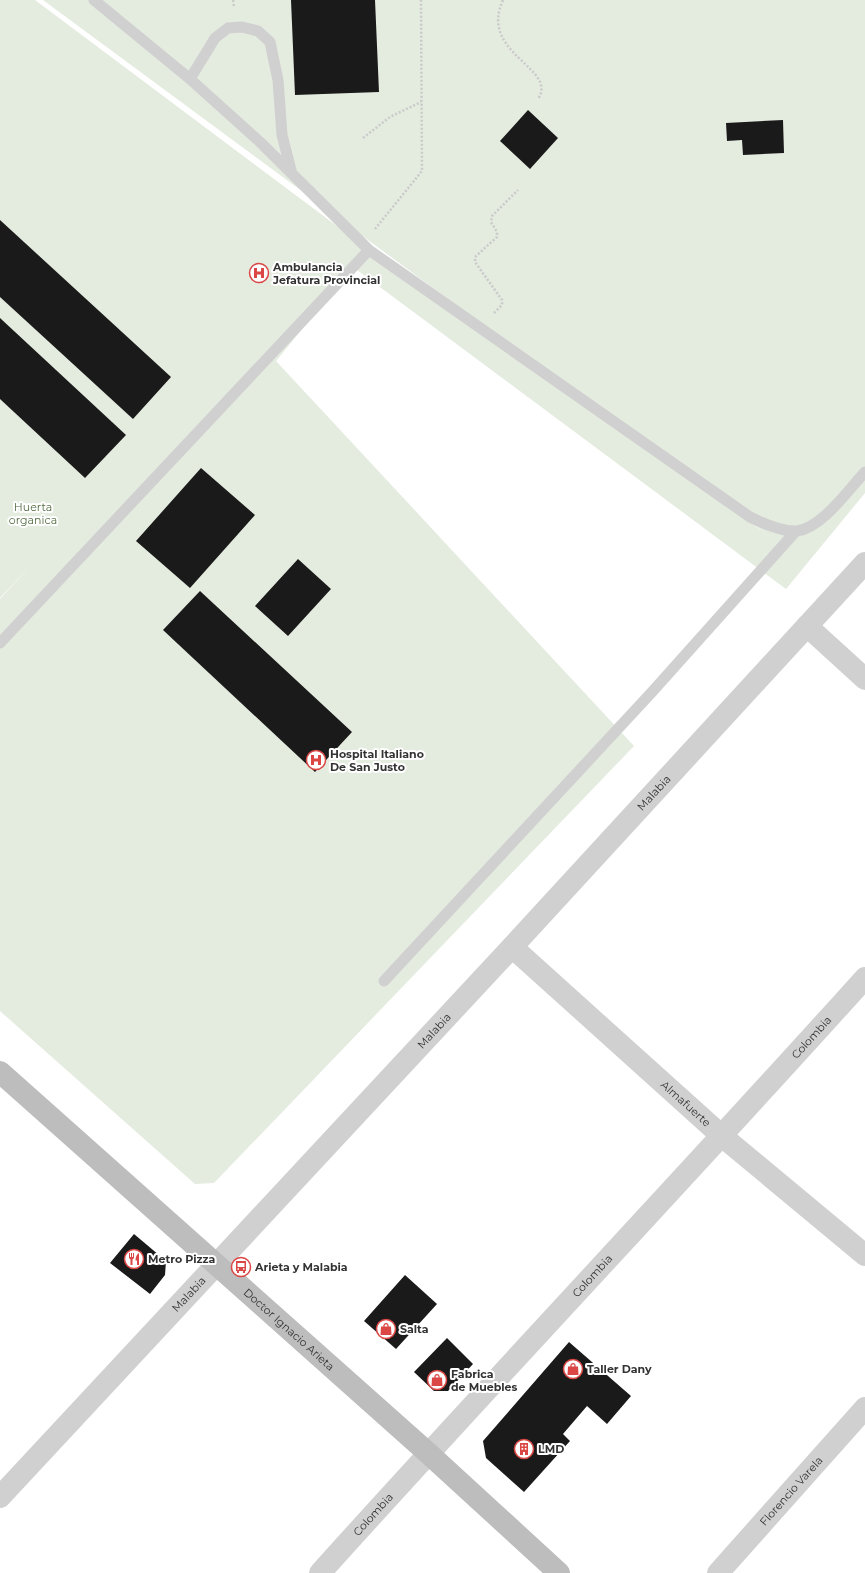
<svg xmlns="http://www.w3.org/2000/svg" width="865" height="1573" font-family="Montserrat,sans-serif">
<rect width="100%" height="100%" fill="#fff"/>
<path fill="#e4ebdf" d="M0,0H35L369,250L773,539L43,0H865V493L786,589L353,267L276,361L634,746L214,1183L195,1184L0,1011V599L34,562L0,598Z"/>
<path fill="#1a1a1a" d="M291,0H375L379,92L295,95Z
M528,110L558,138L530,169L500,141Z
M783,120L784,153L743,155L742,140L727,141L726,123Z
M0,220L171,377L133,419L0,297Z
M0,318L126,435L85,478L0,399Z
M201,468L255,515L190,588L136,541Z
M298,559L331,589L288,636L255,606Z
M200,591L352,732L315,772L163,630Z
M134,1234L166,1261L165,1275L150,1294L110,1263Z
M405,1275L437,1304L396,1349L364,1321Z
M447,1338L473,1364L448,1391H434L414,1372Z
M569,1342L631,1396L607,1424L587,1406L563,1434L570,1441L524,1492L486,1458L483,1441Z"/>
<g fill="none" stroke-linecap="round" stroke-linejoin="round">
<path stroke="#cacaca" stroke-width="2.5" stroke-dasharray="2 2" stroke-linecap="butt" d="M233,0L234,7
M503,0C478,54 559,68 538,99
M363,138L390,117L421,102
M375,229L422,171L421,0
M494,313L502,305V300L475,262V257L497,237V232L491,222L492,216L518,190"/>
<path stroke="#d0d0d0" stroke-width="11" d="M94,0L190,79L260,142L369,250L750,517C762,523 782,532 797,531C822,528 848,490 865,472
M190,79L215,38L228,28L242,27L258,31L270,42L278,80L282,135L291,170
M0,643L369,250
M384,981L652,692L796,531"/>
<g stroke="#d0d0d0" stroke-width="22">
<path d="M807,626L865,679"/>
<path id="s1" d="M512,947L723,1137L865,1255"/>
<path id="s2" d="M0,1497L512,947L865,563"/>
<path id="s3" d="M320,1573C500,1373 685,1178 865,978"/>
<path id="s4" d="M718,1573L865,1408"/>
</g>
<path stroke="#bdbdbd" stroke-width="22" id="s5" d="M0,1072L428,1453L559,1573"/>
</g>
<defs>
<symbol id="hospital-ring" viewBox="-11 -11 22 22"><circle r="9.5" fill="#fff" stroke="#da4744" stroke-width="1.5"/><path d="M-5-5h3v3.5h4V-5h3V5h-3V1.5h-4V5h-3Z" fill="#da4744"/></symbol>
<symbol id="restaurant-ring" viewBox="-11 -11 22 22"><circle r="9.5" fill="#fff" stroke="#da4744" stroke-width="1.5"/><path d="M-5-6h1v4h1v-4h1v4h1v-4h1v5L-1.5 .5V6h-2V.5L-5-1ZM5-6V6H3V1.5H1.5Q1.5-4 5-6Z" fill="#da4744"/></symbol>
<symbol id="bus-ring" viewBox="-11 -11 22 22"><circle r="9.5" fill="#fff" stroke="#da4744" stroke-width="1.5"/><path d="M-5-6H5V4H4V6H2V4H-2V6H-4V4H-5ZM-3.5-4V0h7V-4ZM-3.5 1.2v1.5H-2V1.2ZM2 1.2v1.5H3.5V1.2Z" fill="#da4744"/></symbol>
<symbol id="shop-ring" viewBox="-11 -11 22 22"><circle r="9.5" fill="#fff" stroke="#da4744" stroke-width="1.5"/><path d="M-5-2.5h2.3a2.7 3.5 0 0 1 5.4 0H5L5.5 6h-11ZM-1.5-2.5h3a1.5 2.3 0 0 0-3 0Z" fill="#da4744"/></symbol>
<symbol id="building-ring" viewBox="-11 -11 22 22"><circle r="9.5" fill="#fff" stroke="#da4744" stroke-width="1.5"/><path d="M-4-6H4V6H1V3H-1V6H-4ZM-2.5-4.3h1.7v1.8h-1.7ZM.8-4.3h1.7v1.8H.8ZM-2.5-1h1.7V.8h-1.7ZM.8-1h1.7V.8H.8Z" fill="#da4744"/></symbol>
</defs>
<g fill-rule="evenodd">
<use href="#hospital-ring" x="248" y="262" width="22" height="22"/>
<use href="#hospital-ring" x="305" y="749" width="22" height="22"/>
<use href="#restaurant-ring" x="123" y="1248" width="22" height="22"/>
<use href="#bus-ring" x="230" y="1256" width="22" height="22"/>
<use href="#shop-ring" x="375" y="1318" width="22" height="22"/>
<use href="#shop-ring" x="562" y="1358" width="22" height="22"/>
<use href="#shop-ring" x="426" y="1369" width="22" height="22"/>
<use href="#building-ring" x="513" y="1438" width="22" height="22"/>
</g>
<g text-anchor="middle" stroke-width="4" stroke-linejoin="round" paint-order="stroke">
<g font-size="11" font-weight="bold" fill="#333" stroke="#fff" text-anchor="start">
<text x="273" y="271">Ambulancia<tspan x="273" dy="13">Jefatura Provincial</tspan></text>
<text x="330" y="758">Hospital Italiano<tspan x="330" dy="13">De San Justo</tspan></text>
<text x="148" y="1263">Metro Pizza</text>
<text x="255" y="1271">Arieta y Malabia</text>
<text x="400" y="1333">Salta</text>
<text x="587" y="1373">Taller Dany</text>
<text x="451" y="1378">Fabrica<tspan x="451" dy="13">de Muebles</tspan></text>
<text x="538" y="1453">LMD</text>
</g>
<g font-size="11" fill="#526c42" stroke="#fff">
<text x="33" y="511">Huerta<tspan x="33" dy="13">organica</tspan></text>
</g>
<g font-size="11" fill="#333" stroke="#fff">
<text dy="4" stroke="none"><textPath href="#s2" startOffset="961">Malabia</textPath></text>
<text dy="4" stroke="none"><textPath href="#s2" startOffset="637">Malabia</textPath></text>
<text dy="4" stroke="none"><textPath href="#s3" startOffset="727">Colombia</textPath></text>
<text dy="4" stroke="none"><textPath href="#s1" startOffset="234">Almafuerte</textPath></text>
<text dy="4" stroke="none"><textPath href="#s3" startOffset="403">Colombia</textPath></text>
<text dy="4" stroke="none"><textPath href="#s2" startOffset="277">Malabia</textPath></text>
<text dy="4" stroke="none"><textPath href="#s5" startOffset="387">Doctor Ignacio Arieta</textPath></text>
<text dy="4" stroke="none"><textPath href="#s4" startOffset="110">Florencio Varela</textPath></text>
<text dy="4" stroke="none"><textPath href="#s3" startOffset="79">Colombia</textPath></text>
</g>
</g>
</svg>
